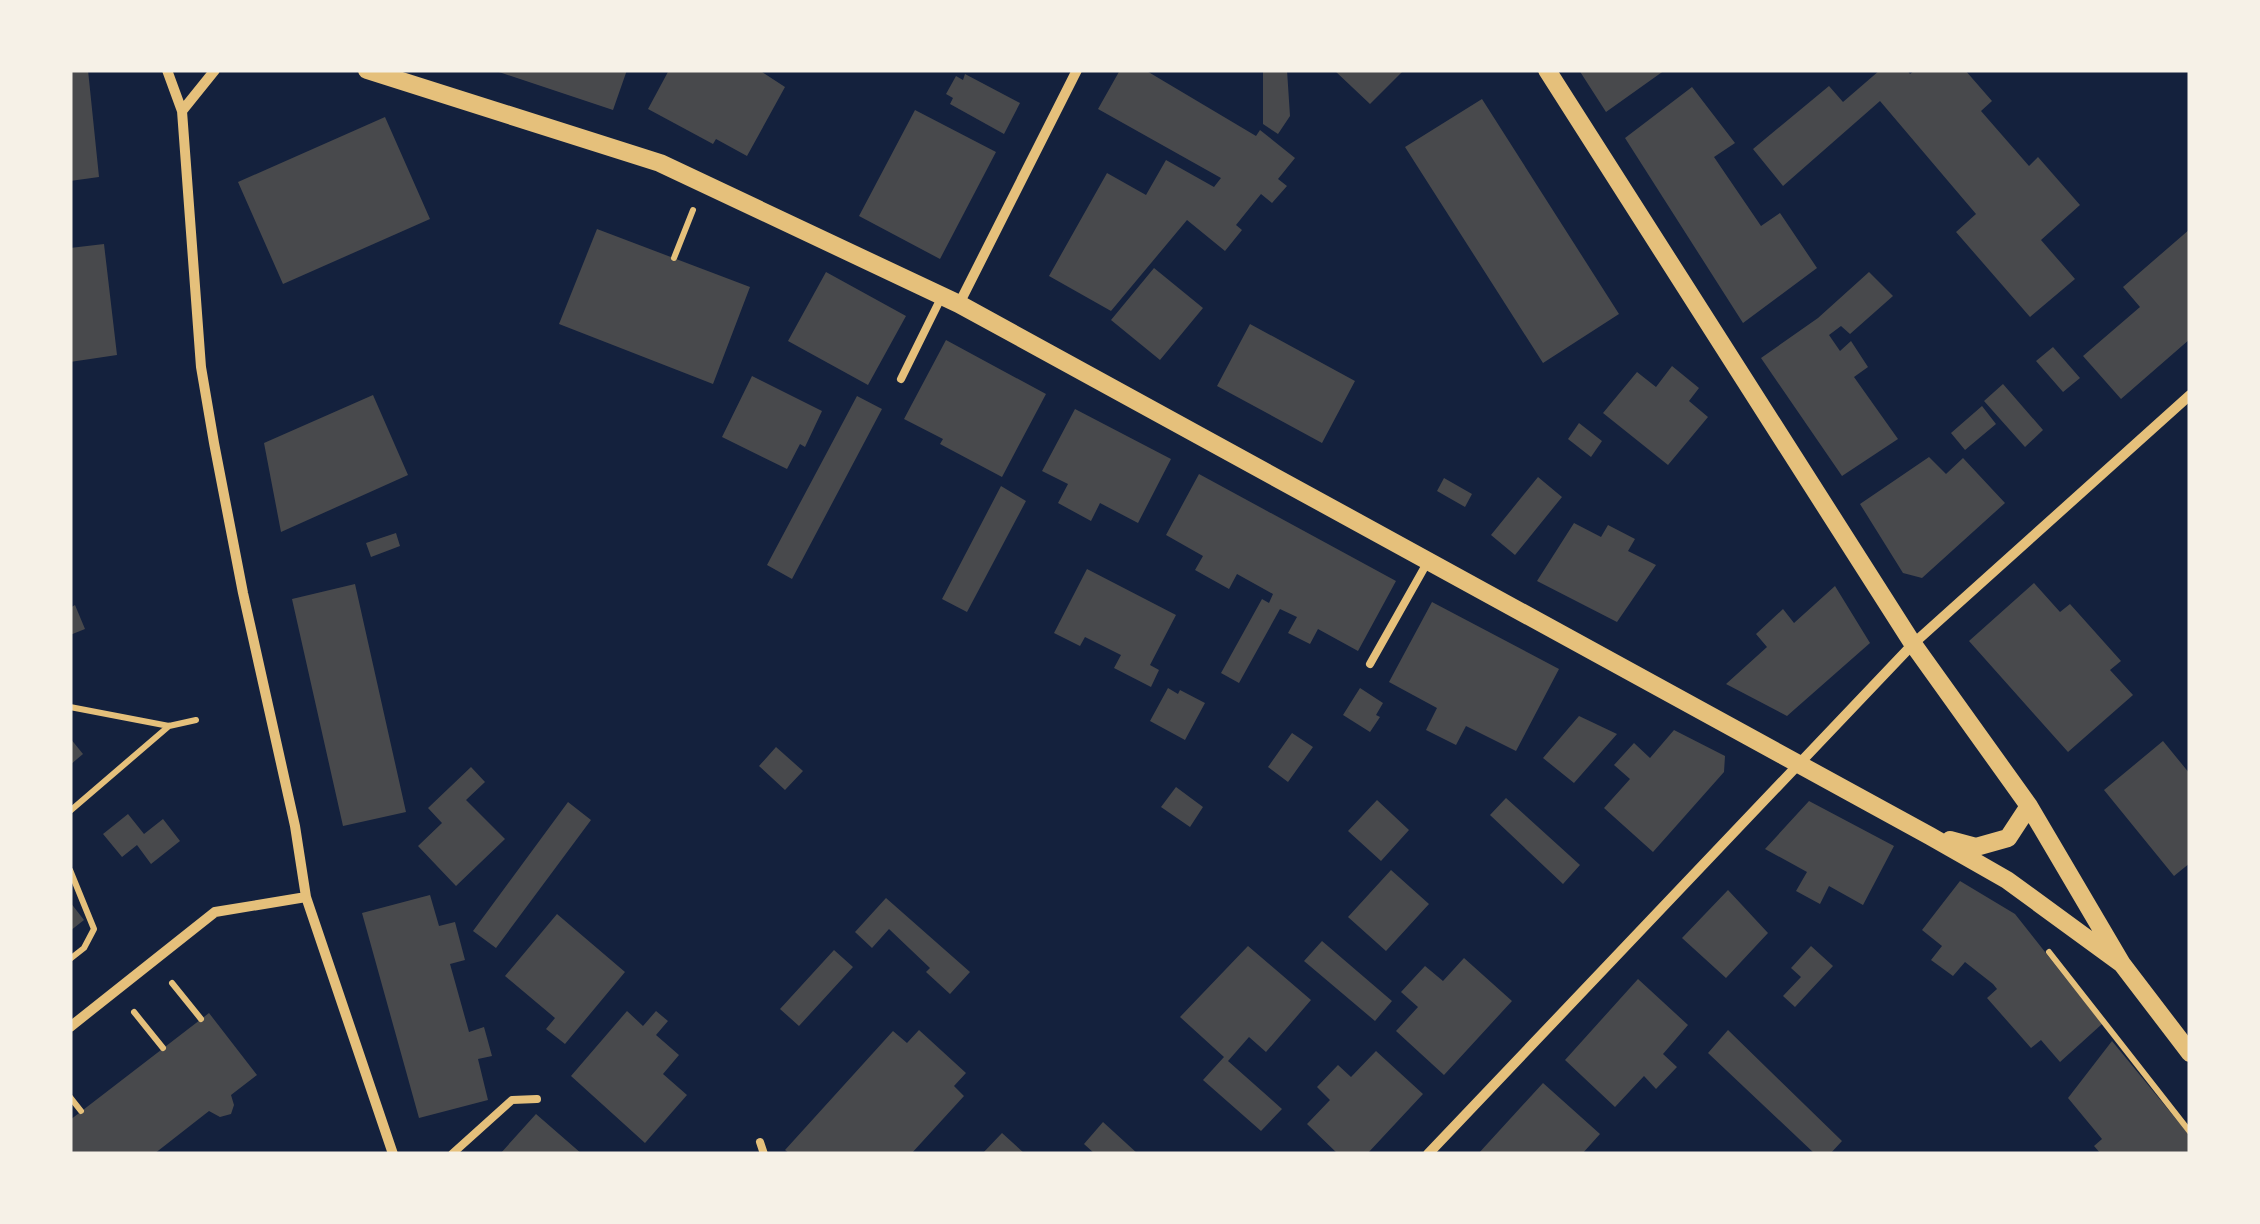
<svg xmlns="http://www.w3.org/2000/svg" width="2260" height="1224" font-family="Rubik,sans-serif">
<rect width="100%" height="100%" fill="#14213d"/>
<path fill="#48494c" d="M70,70H88L99,177L70,181Z
M493,70H627L613,110Z
M669,70H759L785,87L747,156L716,139L713,144L648,109Z
M1120,70H1145L1256,136L1260,130L1295,158L1278,179L1287,186L1272,203L1261,194L1236,225L1242,230L1225,251L1187,220L1111,311L1049,276L1107,173L1146,195L1166,160L1214,187L1221,178L1098,109Z
M1263,70H1287L1290,116L1278,134L1263,124Z
M1334,70H1404L1370,104Z
M1579,70H1665L1606,112Z
M1880,70H1907L1910,74L1915,70H1965L1992,101L1981,111L2029,166L2038,157L2080,205L2041,240L2075,279L2030,317L1956,232L1976,214L1880,101L1783,186L1753,149L1829,86L1843,102Z
M965,74L1020,103L1004,134L950,104L953,98L946,94L956,76L963,80Z
M1692,87L1735,143L1714,157L1761,226L1780,213L1817,268L1743,323L1625,138Z
M1482,99L1619,314L1543,363L1405,147Z
M915,110L996,152L940,259L859,216Z
M385,117L430,219L283,284L238,182Z
M597,229L750,287L713,384L559,324Z
M2190,229V339L2121,399L2083,356L2140,307L2123,287Z
M104,244L117,355L70,362V248Z
M1154,268L1203,308L1160,360L1111,320Z
M826,272L906,316L868,385L788,341Z
M1869,272L1893,296L1850,334L1841,326L1829,335L1840,351L1851,341L1868,367L1854,377L1898,439L1842,476L1761,358L1818,318Z
M1250,324L1355,381L1322,443L1217,386Z
M946,340L1046,394L1002,477L940,444L943,439L904,419Z
M2053,347L2080,378L2063,392L2036,361Z
M1672,366L1699,388L1689,401L1708,417L1668,465L1603,413L1637,372L1656,387Z
M752,376L822,411L805,447L800,444L787,469L722,437Z
M2003,384L2043,430L2025,447L1984,401Z
M373,395L408,475L281,532L264,443Z
M857,396L882,409L792,579L767,565Z
M1982,406L1996,424L1965,450L1951,433Z
M1075,409L1171,459L1138,523L1100,503L1091,521L1058,503L1068,484L1042,471Z
M1579,423L1602,441L1591,457L1568,439Z
M1929,457L1946,474L1963,458L2005,503L1922,578L1903,573L1860,504Z
M1199,474L1396,581L1358,651L1318,629L1310,644L1288,633L1297,617L1280,609L1239,683L1221,673L1262,599L1269,603L1273,594L1237,574L1229,589L1195,570L1203,556L1166,535Z
M1538,477L1562,497L1515,555L1491,535Z
M1444,478L1472,494L1465,507L1437,491Z
M1001,486L1026,501L967,612L942,599Z
M1574,523L1601,537L1608,525L1635,539L1628,551L1656,565L1617,622L1537,581Z
M396,533L400,546L371,557L366,543Z
M1087,569L1176,615L1150,665L1159,670L1151,687L1114,668L1121,655L1085,637L1080,646L1054,633Z
M2034,583L2060,612L2070,604L2121,661L2110,670L2133,695L2068,752L1969,641Z
M355,584L406,812L343,826L292,599Z
M1835,586L1870,643L1787,716L1726,684L1767,647L1756,634L1783,609L1794,623Z
M1432,602L1559,669L1516,751L1466,726L1456,745L1426,730L1437,708L1389,682Z
M75,605L85,629L70,635V608Z
M1168,688L1178,694L1180,690L1205,703L1185,740L1150,721Z
M1360,688L1383,703L1376,715L1380,717L1370,732L1343,715Z
M1579,716L1617,734L1574,783L1543,758Z
M1674,730L1725,756L1724,772L1653,852L1604,808L1630,779L1614,765L1634,743L1650,758Z
M1292,733L1313,747L1288,782L1268,767Z
M70,738L83,754L70,765Z
M2163,741L2190,774V863L2174,876L2104,790Z
M776,747L803,771L785,790L759,766Z
M471,767L485,782L466,800L505,839L456,886L418,846L442,823L428,808Z
M1176,787L1203,807L1190,827L1161,807Z
M1506,798L1580,865L1563,884L1490,815Z
M1377,800L1409,830L1381,861L1348,831Z
M1809,801L1894,846L1863,905L1829,886L1820,904L1796,891L1807,872L1765,849Z
M568,802L591,820L496,948L473,931Z
M128,814L144,834L163,819L180,841L151,864L137,845L122,857L103,834Z
M1391,870L1429,904L1386,951L1348,917Z
M1960,881L2015,914L2102,1024L2060,1062L2041,1040L2031,1048L1987,998L1997,989L1993,984L1965,962L1953,976L1931,960L1942,946L1922,930Z
M1728,890L1768,933L1726,978L1682,938Z
M430,895L439,926L455,922L465,960L450,964L469,1032L484,1027L492,1056L478,1059L488,1100L419,1118L362,913Z
M886,898L970,972L950,994L926,972L930,968L889,929L872,948L855,932Z
M70,902L84,920L70,931Z
M557,914L625,972L565,1044L546,1029L555,1018L505,976Z
M1322,941L1392,1001L1375,1021L1304,961Z
M1248,946L1311,1000L1266,1052L1249,1037L1228,1061L1282,1109L1261,1131L1203,1080L1224,1057L1180,1017Z
M1811,946L1833,966L1795,1007L1783,996L1801,977L1791,968Z
M834,950L853,967L799,1026L780,1009Z
M1464,958L1512,1001L1444,1075L1396,1031L1418,1007L1401,992L1425,966L1443,981Z
M1638,979L1688,1025L1663,1054L1677,1067L1656,1089L1644,1076L1615,1107L1565,1060Z
M627,1011L643,1026L656,1011L668,1021L656,1035L679,1055L663,1074L687,1095L645,1143L571,1076Z
M209,1013L257,1075L231,1095L234,1105L231,1114L220,1117L209,1111L154,1154H70V1120Z
M919,1030L966,1073L954,1086L964,1096L911,1154H790L785,1150L893,1031L907,1043Z
M1728,1030L1842,1141L1830,1154H1815L1708,1053Z
M2112,1041L2190,1136L2188,1154H2101L2094,1146L2102,1139L2068,1098Z
M1376,1051L1423,1094L1367,1154H1338L1307,1124L1330,1100L1317,1087L1338,1065L1351,1077Z
M1543,1083L1600,1134L1582,1154H1478Z
M536,1114L582,1154H500Z
M1103,1122L1138,1154H1095L1084,1144Z
M1002,1133L1025,1154H982Z"/>
<g fill="none" stroke-linecap="round" stroke-linejoin="round">
<path stroke="#e5c07b" stroke-width="6" d="M674,258L693,210
M70,707L169,726L196,720
M70,811L169,726
M70,870L94,929L84,948L70,959
M2049,952L2190,1132
M172,983L201,1019
M134,1012L163,1048
M70,1097L81,1111"/>
<path stroke="#e5c07b" stroke-width="8" d="M901,379L941,298
M1370,664L1427,563
M760,1142L764,1154
M452,1154L512,1100L537,1099"/>
<path stroke="#e5c07b" stroke-width="10" d="M167,70L182,111L201,367L214,443L243,593L295,826L306,897L393,1154
M182,111L215,70
M959,304L1077,70
M70,1027L215,912L306,897
M1428,1154L1913,644L2190,395"/>
<path stroke="#e5c07b" stroke-width="18" d="M367,70L660,163L959,304L1930,836L2007,880L2122,964
M1547,70L1913,644L2029,806L2122,964L2190,1053
M1950,840L1976,847L2008,838L2029,806"/>
</g>
<rect width="2260" height="1224" fill="none" stroke="#f6f1e7" stroke-width="145"/>
</svg>
